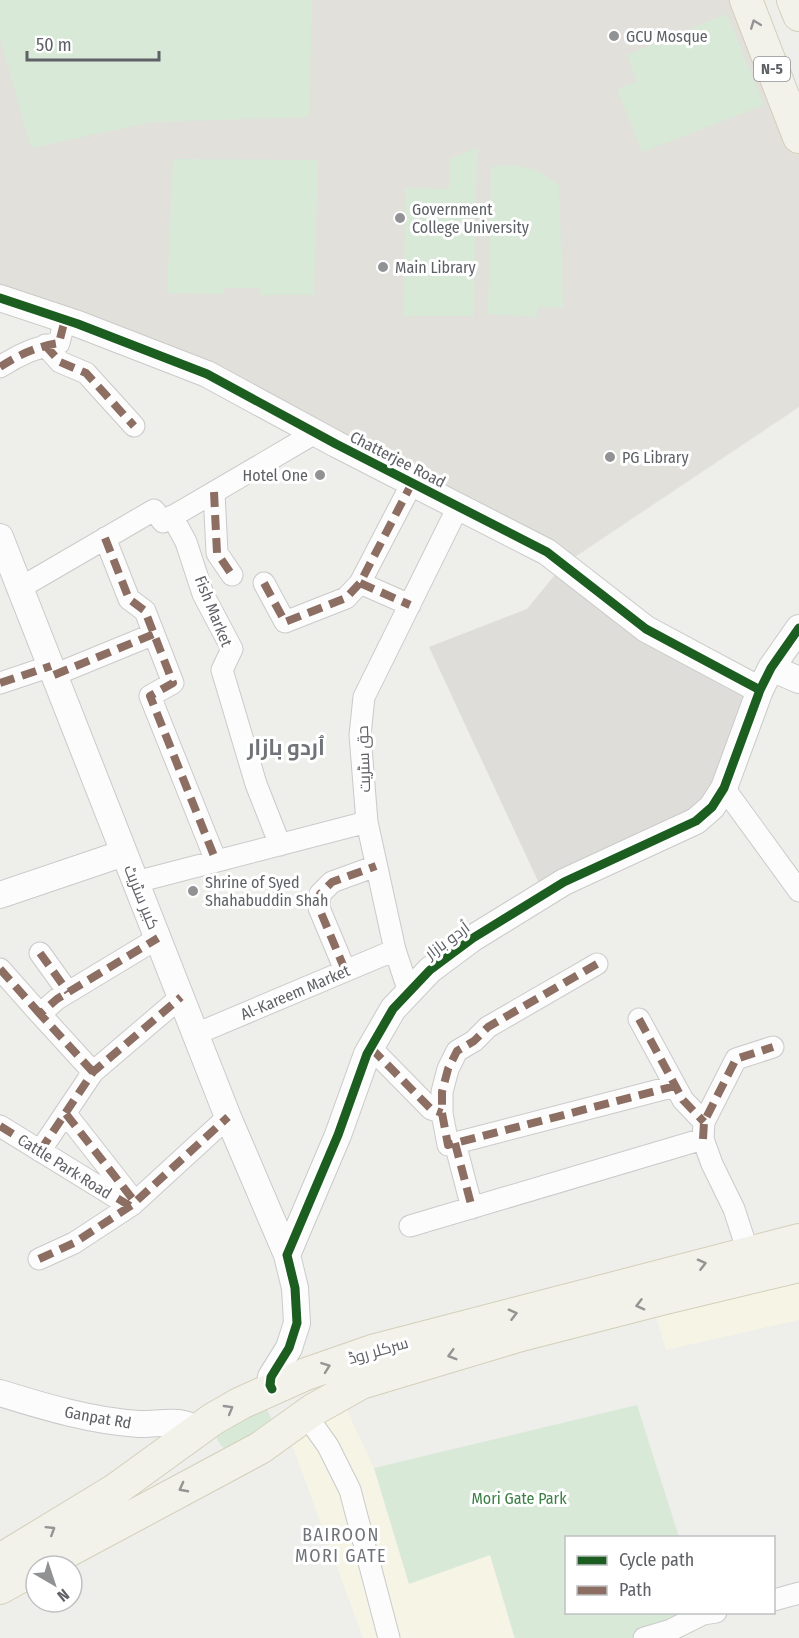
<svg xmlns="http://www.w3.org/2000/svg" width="799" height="1638" font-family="'Fira Sans Condensed',Cairo,sans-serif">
<rect width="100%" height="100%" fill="#eeeeea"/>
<path fill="#f5f4e5" d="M799,1275V1320L666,1350L654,1310Z
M344,1404L374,1468L409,1583L490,1554L514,1638H363L288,1434Z"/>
<path fill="#deddda" d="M563,565L760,690L712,807L544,894L429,647L527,609Z"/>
<path fill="#e1e0da" d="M0,0H744L799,139V407L563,565L207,374L0,297Z"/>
<path fill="#d8e9d8" d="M0,0H312L309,117L152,122L31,148L0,38Z
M727,14L764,105L642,152L617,89L637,81L627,55Z
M477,148L474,316H404L405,188L449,189V159Z
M173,159L318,160L314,295H260V288H224V294L167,293Z
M506,165C528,166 543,171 559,186L563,308L538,307L537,317L488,314L491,167Z
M637,1405L679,1537L566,1538V1612H703V1614L634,1638H515L490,1555L409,1584L374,1468Z
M266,1408L271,1418L270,1428L225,1449C219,1444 216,1439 216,1431Z"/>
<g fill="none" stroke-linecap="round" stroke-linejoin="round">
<defs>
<path id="minor" d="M45,345L60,362L86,373L134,426
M0,367C18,355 38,346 59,343L65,319
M214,492L217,553L232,575
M172,516L186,542L203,594L232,649L222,670L256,784L280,845
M105,538L129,599L145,611L173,683L150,696L216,861
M264,583L285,622L346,598L360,583L412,483
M360,583L410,605
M20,588L154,510L163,522L315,433
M54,675L154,634
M0,683L51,666
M724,788L799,891
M136,882L367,822
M40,953L68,992
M597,964L488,1027L474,1041L457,1051L448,1069L442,1092V1113L448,1145L675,1086
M0,969L40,1014
M345,970L319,908L320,894L332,882L376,866
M409,992L395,950L367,822L360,735L364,697L458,507
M639,1019L683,1100L704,1122
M196,1034L395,950
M371,1048L431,1109L442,1113
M93,1072L40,1014L57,999L158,938
M66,1114L135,1202
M0,1126L130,1206
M703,1139L704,1122L736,1059L773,1047
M455,1143L472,1208
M40,1151L93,1072L181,997
M410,1226L703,1139L712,1164L734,1209L748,1252
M39,1259L74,1243L132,1205L228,1117
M306,1415L328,1446L350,1490L389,1638
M774,1600L799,1593
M644,1638L671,1630L703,1614L716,1612"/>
<path id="tertiary" d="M0,298L78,324L207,374L336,444L547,552L646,629L760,690
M0,537L228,1117L287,1255
M771,668L799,680
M0,895L124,853
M272,1389L270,1385L271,1377L289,1348L297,1323L295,1288L287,1255L338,1135L367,1054L393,1009L430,970L473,938L564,882L696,821L712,807L724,788L760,690L771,668L799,628
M0,1393C45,1407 92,1421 139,1424C157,1425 183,1417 197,1431"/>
<path id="primary" d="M746,0L799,137
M793,0L799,15
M0,1560L115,1490L213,1419L241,1403L306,1374L372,1351L799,1240
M40,1566L260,1448L313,1410L361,1383L521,1335L661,1299L799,1266
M0,1588L36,1568"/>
</defs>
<use href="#minor" stroke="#cacaca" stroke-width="23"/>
<use href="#tertiary" stroke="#cacaca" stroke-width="28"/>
<use href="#primary" stroke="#d4cfba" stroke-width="34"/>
<use href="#minor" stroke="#fcfcfc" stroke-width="21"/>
<use href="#tertiary" stroke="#fcfcfc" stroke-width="26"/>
<use href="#primary" stroke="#f3f2ea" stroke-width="32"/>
<path stroke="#8d6e63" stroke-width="8" stroke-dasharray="15 8" stroke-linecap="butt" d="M45,345L60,362L86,373L134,426
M0,367C18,355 38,346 59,343L65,319
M214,492L217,553L232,575
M105,538L129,599L145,611L173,683L150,696L216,861
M264,583L285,622L346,598L360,583L412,483
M360,583L410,605
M54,675L154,634
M0,683L51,666
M40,953L68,992
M597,964L488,1027L474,1041L457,1051L448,1069L442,1092V1113L448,1145L675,1086
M0,969L40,1014
M345,970L319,908L320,894L332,882L376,866
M639,1019L683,1100L704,1122
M371,1048L431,1109L442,1113
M93,1072L40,1014L57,999L158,938
M66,1114L135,1202
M0,1126L130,1206
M703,1139L704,1122L736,1059L773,1047
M455,1143L472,1208
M40,1151L93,1072L181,997
M39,1259L74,1243L132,1205L228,1117"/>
<defs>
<path id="cycleway" d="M0,298L78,324L207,374L336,444L547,552L646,629L760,690
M272,1389L270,1385L271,1377L289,1348L297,1323L295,1288L287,1255L338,1135L367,1054L393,1009L430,970L473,938L564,882L696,821L712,807L724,788L760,690L771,668L799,628"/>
</defs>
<use href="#cycleway" stroke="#fff" stroke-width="13"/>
<use href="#cycleway" stroke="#1b5e20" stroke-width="9"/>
</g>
<defs><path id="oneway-chevron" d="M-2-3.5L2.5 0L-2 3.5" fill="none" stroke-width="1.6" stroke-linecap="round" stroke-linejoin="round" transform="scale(1.5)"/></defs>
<g stroke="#939494">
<use href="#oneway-chevron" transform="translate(755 24) rotate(-111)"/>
<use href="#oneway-chevron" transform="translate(702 1264) rotate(-14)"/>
<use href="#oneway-chevron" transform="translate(640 1305) rotate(165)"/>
<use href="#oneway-chevron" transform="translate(513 1314) rotate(-15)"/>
<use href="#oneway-chevron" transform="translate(452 1355) rotate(164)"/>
<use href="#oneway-chevron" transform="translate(326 1367) rotate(-20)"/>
<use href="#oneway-chevron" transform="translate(229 1409) rotate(-30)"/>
<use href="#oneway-chevron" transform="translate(183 1488) rotate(152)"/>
<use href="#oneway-chevron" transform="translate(51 1530) rotate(-32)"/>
</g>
<g fill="#919294" stroke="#fff" stroke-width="2">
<circle cx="614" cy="36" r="6"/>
<circle cx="400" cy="218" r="6"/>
<circle cx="383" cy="267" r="6"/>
<circle cx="610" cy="457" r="6"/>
<circle cx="320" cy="475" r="6"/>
<circle cx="193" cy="891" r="6"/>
</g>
<g text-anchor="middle" stroke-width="6" stroke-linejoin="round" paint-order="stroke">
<rect fill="#fff" stroke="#8f9094" stroke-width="1.5" x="754" y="57" width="36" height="24" rx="4.5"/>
<g font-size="15" font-weight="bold" fill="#5f6166">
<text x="772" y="74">N-5</text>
</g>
<g font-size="16" fill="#5f6166" stroke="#fff" text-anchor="start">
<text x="626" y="42">GCU Mosque</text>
<text x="412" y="215">Government<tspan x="412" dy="18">College University</tspan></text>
<text x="395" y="273">Main Library</text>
<text x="622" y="463">PG Library</text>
<text x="308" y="481" text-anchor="end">Hotel One</text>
<text x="205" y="888">Shrine of Syed<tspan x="205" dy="18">Shahabuddin Shah</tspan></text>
</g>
<g font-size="16" fill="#5f6166" stroke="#fff">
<text transform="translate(398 459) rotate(27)" y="6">Chatterjee Road</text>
<text transform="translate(214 611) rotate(68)" y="6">Fish Market</text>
<text transform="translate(363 759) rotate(-92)" y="6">حق سٹریت</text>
<text transform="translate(142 897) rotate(68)" y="6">کبیر سٹریٹ</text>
<text transform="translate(447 940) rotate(-36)" y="6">اُردو بازار</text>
<text transform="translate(295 992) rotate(-23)" y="6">Al-Kareem Market</text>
<text transform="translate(65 1166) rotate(32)" y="6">Cattle Park Road</text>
<text transform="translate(378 1350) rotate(-16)" y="6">سرکلر روڈ</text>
<text transform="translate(98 1417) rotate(10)" y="6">Ganpat Rd</text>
</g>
<g font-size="16" fill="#3c8046" stroke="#fff">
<text x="519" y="1504">Mori Gate Park</text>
</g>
<g font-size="18" letter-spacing="1.5" fill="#707378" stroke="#fff">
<text x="341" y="1541">BAIROON<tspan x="341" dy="21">MORI GATE</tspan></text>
</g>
<g font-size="22" font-weight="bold" fill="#707378" stroke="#fff">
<text x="286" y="755">اُردو بازار</text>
</g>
</g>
<rect x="565" y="1536" width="210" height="78" fill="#ffffff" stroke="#bfc0c2" stroke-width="1.5"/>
<rect x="577" y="1556" width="30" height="9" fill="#1b5e20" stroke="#bfc0c2" stroke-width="1.5"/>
<text x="619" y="1566" font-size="18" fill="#5f6166">Cycle path</text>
<rect x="577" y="1586" width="30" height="9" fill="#8d6e63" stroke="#bfc0c2" stroke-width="1.5"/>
<text x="619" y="1596" font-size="18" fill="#5f6166">Path</text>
<g transform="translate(54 1584) rotate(141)"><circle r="28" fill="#ffffff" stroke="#bfc0c2" stroke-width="1.5"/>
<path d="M0-4.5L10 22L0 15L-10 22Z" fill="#919294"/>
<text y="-9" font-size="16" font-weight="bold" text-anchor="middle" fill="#5f6166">N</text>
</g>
<path d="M27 51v9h132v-9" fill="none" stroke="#5f6166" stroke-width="3"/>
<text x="36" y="51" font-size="18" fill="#5f6166" stroke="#ffffff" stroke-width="4.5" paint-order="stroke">50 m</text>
</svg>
